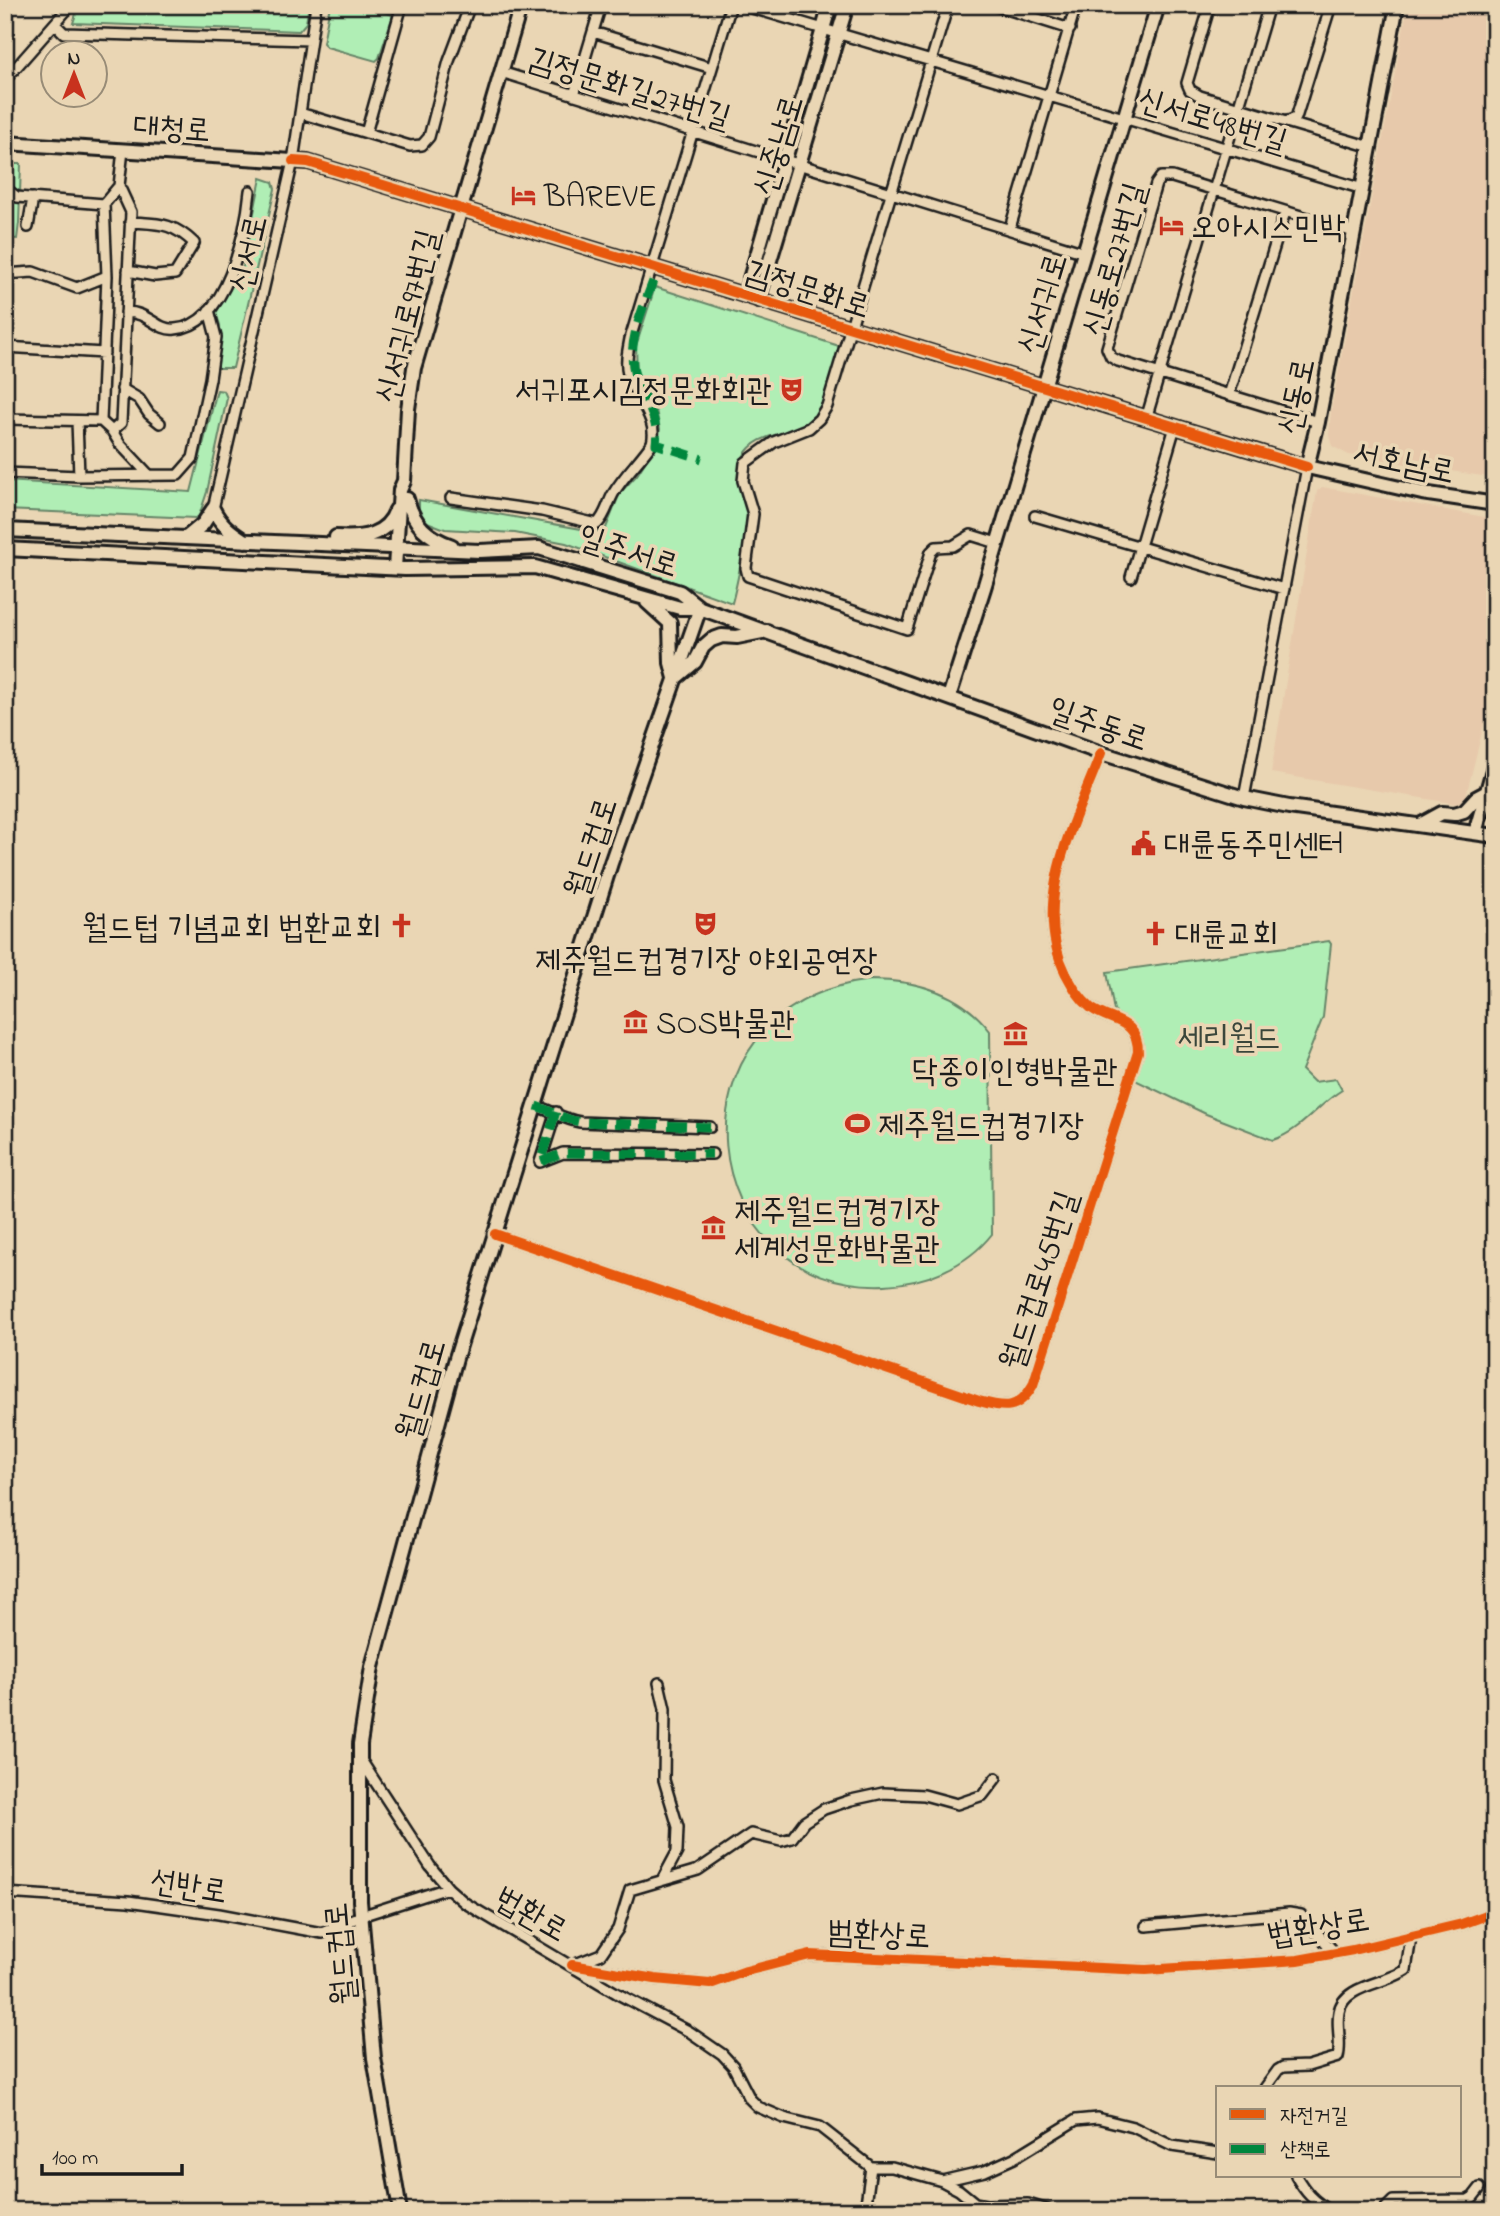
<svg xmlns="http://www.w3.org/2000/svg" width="1500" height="2216" font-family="'Indie Flower','Poor Story',sans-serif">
<rect width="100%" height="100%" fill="#ead6b4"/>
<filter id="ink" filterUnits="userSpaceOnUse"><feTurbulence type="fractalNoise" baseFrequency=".0143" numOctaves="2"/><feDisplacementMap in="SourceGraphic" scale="14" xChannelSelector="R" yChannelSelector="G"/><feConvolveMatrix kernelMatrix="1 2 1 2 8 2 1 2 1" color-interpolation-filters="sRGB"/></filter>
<g filter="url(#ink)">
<path fill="#e7c9ab" d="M1408,5H1495V478L1349,455L1332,446L1329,436L1331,411Z
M1322,487L1495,519V690L1491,696L1466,796L1457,804L1271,773L1317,491Z"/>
<path fill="#b0eeb5" stroke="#668568" stroke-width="2" d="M82,5H309L306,23L299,31L73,23L77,11Z
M330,5H363L393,15L379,58L376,61L327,47L323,43Z
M5,164H21L19,223L17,239L5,238Z
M261,178L273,182L275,189L233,368H218L216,363L220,325L216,313L243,267Z
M655,287L839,346C833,367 829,398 815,416C797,439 759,427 743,457C732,480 748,492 749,513C750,520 747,528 746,535C742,558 738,580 732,603L566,543L515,533L445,529L427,522L419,516V500L604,533L620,493L637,475L658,442L660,429L656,410L637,371L636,346Z
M217,390L224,391L227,398L207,492L199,516L196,518L5,510V481L191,492Z
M1329,941L1331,944L1323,1017L1302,1070L1314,1082L1336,1079L1342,1090C1317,1105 1301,1131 1273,1140L1206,1114L1135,1080L1141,1037L1133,1025L1114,1011L1107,972Z
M870,980C917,980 961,993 990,1031L992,1234C966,1267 925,1283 885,1285C694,1293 658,1008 870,980Z"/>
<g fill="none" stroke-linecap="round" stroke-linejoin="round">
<defs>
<path id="street" d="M742,5L1363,189
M948,5L827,406L819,419L809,428L774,442L745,463L743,481L753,514L746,568L748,576L907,629L931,552L936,547L953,546L971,535L997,543
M994,5L1070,29
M1210,5L1187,83L1190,90L1200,96L1286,122L1296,118L1331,5
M55,24L64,33L310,40
M593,32L712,68
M501,72L1085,253
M5,80L71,5
M574,95L601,5
M300,113L410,146L422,145L429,137L449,61L470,5
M1286,122L1371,147
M366,133L402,5
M119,186L131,212L121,423L112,431L101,421L107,276L104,204L119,186L123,150
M5,188L17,197L104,204
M28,227L33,198
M1010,228L1076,5
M128,271L155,276L175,274L194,243C172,222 159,224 130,222
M5,274L33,272L77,288L107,276
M126,312C149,312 157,331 175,329C227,326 246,231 250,191
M5,347L104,353
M122,389L139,399L149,414L160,423
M1229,395L1285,212
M5,419L101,421
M1146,419L1269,5
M77,421L79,476
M1318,422L1118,361L1111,357L1107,348L1156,184L1161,177H1172L1354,232
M112,431L120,444L150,476
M5,473L79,476L178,475L193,458L210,379L216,337L209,310
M451,498L542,511L597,524C606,515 607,505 613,494C624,475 640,461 652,443C659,418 634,397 628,374C625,363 628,350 630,339L731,5
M213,509L293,161L316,5
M1035,516L1284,589
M1131,577L1175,427
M1244,798L1307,467
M536,1106C552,1111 563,1119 580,1122L710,1127
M556,1112L540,1162L563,1153L712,1154
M495,1234L979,1401C1005,1408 1018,1411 1033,1385L1138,1052C1138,1018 1112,1023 1091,1008C1079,998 1073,987 1066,974C1030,901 1075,822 1101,753
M659,1683L665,1709L664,1780L678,1827L677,1852L662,1880
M361,1760L430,1866L448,1888L465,1903L618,1994L690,2032L722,2054L733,2066L750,2099L758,2107L784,2118L820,2127L871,2167H892L942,2181L959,2190L975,2203L986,2205L1028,2204L1051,2211
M5,1893L128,1901L219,1914L322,1933L361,1916L448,1888
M1146,1926L1289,1913L1301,1915L1335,1953
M572,1965L655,1979L710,1984L746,1971L810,1955L1146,1970L1298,1960L1353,1950L1462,1924L1495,1912
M573,1965L601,1954L618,1929L630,1890L698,1870L751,1834L781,1841L792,1838L804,1822L824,1809L851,1800L883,1793L924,1795L957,1804L983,1795L996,1778
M1265,2088L1278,2070L1283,2067L1308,2066L1338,2057C1342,2042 1336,2027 1339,2012C1343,1985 1386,1984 1406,1970L1411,1937
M1296,2176C1305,2192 1314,2202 1331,2211
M942,2181L985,2171L1014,2158L1076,2120L1097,2118L1133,2127L1172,2146L1218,2153
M865,2211L871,2167
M1383,2211L1393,2201L1468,2200L1473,2197L1480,2188"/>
<path id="secondary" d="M5,143L308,162L1307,467L1422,493L1495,504
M745,296L830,5
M758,300L847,5
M1307,467L1318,422L1397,5
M407,499C414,525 427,537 452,546
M213,509C221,525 231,532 245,541
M5,530L480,551L539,548L680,592L700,608
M336,537C361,539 387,536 396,510
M186,538L203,524L213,509
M5,549L405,569L535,567L680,608H700L1101,753L1244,798L1289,807L1495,836
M395,568L400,490L404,481L408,409L414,368L521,5
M647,602L670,623L671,663L675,678
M677,677L695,662L703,647L711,640L722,636L737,637L767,631
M949,697L984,588L1158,5
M1487,792L1492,799L1495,811
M1420,825L1442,813L1454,814L1464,811L1476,798L1487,792
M1475,833L1495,763
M400,2211L374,2058L360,1901V1744L372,1667L456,1358L611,863L700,608"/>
</defs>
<use href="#street" stroke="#1c1c1c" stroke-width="14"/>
<use href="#secondary" stroke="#1c1c1c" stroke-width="18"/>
<use href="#street" stroke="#ead6b4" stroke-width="9"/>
<use href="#secondary" stroke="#ead6b4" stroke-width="12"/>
<path stroke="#00873e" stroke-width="9" stroke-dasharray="18 9" stroke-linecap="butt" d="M653,281C643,309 627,342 634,372C641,398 660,416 656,444L702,459
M536,1106C552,1111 563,1119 580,1122L710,1127
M556,1112L540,1162L563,1153L712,1154"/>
<defs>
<path id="cycleway" d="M293,161L308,162L1307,467
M495,1234L979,1401C1005,1408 1018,1411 1033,1385L1138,1052C1138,1018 1112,1023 1091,1008C1079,998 1073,987 1066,974C1030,901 1075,822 1101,753
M572,1965L655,1979L710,1984L746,1971L810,1955L1146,1970L1298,1960L1353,1950L1462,1924L1495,1912"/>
</defs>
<use href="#cycleway" stroke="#ead6b4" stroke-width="15"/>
<use href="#cycleway" stroke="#e8590c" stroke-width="10"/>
</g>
</g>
<defs>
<symbol id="hotel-bare" viewBox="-9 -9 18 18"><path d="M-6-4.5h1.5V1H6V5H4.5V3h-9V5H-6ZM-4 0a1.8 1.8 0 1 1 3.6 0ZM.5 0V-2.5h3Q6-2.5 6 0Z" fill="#c8321e" stroke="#ead6b4" stroke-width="2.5" paint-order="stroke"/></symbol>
<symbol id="theatre-bare" viewBox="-9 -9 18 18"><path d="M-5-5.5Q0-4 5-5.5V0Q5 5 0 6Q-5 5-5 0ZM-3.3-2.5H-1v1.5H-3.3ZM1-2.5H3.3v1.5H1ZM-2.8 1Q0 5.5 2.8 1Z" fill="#c8321e" stroke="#ead6b4" stroke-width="2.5" paint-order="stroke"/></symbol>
<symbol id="civic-bare" viewBox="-9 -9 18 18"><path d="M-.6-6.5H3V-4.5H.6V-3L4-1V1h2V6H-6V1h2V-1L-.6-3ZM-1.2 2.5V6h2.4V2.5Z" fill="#c8321e" stroke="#ead6b4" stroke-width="2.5" paint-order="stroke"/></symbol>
<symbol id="church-bare" viewBox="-9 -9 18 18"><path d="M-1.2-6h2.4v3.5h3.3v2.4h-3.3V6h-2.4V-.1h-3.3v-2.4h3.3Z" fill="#c8321e" stroke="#ead6b4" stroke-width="2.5" paint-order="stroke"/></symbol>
<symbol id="museum-bare" viewBox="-9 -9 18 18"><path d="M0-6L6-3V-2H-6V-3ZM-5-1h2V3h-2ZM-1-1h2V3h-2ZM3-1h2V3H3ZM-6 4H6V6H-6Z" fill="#c8321e" stroke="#ead6b4" stroke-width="2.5" paint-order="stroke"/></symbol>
<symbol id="stadium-bare" viewBox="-9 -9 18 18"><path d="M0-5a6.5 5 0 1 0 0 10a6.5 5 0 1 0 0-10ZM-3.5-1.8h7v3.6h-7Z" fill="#c8321e" stroke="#ead6b4" stroke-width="2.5" paint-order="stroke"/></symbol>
</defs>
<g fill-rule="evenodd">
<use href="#hotel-bare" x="506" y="178" width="35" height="35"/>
<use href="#hotel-bare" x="1154" y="208" width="35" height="35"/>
<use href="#theatre-bare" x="774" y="372" width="35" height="35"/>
<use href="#civic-bare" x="1126" y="826" width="35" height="35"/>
<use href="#theatre-bare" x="688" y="906" width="35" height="35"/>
<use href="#church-bare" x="384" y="908" width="35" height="35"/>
<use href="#church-bare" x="1138" y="916" width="35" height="35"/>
<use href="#museum-bare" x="618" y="1004" width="35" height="35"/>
<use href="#museum-bare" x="998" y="1016" width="35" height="35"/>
<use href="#stadium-bare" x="840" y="1106" width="35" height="35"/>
<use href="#museum-bare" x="696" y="1210" width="35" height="35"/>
</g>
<g text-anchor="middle" stroke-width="7" stroke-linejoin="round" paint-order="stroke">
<g font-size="32" fill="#1c1c1c" stroke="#ead6b4">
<text transform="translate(630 87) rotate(17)" y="11">김정문화길27번길</text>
<text transform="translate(1213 119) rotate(17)" y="11">신서로48번길</text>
<text transform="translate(172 127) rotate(4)" y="11">대청로</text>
<text transform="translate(777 145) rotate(-73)" y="11">신중남로</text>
<text transform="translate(247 253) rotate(-77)" y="11">신서로</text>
<text transform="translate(1113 259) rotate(-74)" y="11">신동로27번길</text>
<text transform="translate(808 288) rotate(17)" y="11">김정문화로</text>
<text transform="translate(1041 303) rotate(-73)" y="11">신서귀로</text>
<text transform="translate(406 316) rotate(-76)" y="11">신서귀로97번길</text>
<text transform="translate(1295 396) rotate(-78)" y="11">신동로</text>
<text transform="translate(1404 461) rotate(12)" y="11">서호남로</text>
<text transform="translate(629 550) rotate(18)" y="11">일주서로</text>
<text transform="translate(1099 723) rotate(19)" y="11">일주동로</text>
<text transform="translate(590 847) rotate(-72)" y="11">월드컵로</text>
<text transform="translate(1038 1280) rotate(-72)" y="11">월드컵로45번길</text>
<text transform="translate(420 1389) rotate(-74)" y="11">월드컵로</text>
<text transform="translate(189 1885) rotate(9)" y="11">선반로</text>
<text transform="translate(532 1913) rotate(30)" y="11">법환로</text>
<text transform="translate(1318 1926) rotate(-9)" y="11">법환상로</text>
<text transform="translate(879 1933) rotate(3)" y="11">범환상로</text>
<text transform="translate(339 1954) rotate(-95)" y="11">월드컵로</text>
</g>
<g font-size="32" fill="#1c1c1c" stroke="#ead6b4" text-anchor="start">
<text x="544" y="206">BAREVE</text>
<text x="1191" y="237">오아시스민박</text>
<text x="772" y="400" text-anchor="end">서귀포시김정문화회관</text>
<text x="1164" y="854">대륜동주민센터</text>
<text x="381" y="937" text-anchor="end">월드텁 기념교회 법환교회</text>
<text x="1175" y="944">대륜교회</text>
<text x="706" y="970" text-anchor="middle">제주월드컵경기장 야외공연장</text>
<text x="656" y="1033">SOS박물관</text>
<text x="1015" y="1081" text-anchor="middle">닥종이인형박물관</text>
<text x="878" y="1135">제주월드컵경기장</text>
<text x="734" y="1221">제주월드컵경기장<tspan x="734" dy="37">세계성문화박물관</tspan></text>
</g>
<g font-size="32" fill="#3a463b" stroke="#ead6b4">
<text x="1229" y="1047">세리월드</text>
</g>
</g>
<rect width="1500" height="2216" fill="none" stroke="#ead6b4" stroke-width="28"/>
<rect x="14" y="14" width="1472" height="2188" fill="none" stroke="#1c1c1c" stroke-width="2.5" filter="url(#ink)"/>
<rect x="1216" y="2086" width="245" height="91" fill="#ead6b4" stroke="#988c77" stroke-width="2"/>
<rect x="1230" y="2109" width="35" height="10" fill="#e8590c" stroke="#988c77" stroke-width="2"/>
<text x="1280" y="2122" font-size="21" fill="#1c1c1c">자전거길</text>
<rect x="1230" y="2144" width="35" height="10" fill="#00873e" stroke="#988c77" stroke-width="2"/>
<text x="1280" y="2156" font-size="21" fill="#1c1c1c">산책로</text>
<g transform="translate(74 74)"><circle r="33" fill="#ead6b4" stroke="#988c77" stroke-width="2"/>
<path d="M0-5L12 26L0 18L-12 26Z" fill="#c8321e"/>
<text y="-10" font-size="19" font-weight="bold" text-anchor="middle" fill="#1c1c1c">N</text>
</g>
<path d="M42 2164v10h140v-10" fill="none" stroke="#1c1c1c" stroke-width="3.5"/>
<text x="52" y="2164" font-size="21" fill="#1c1c1c" stroke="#ead6b4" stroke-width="5" paint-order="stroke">100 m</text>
</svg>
